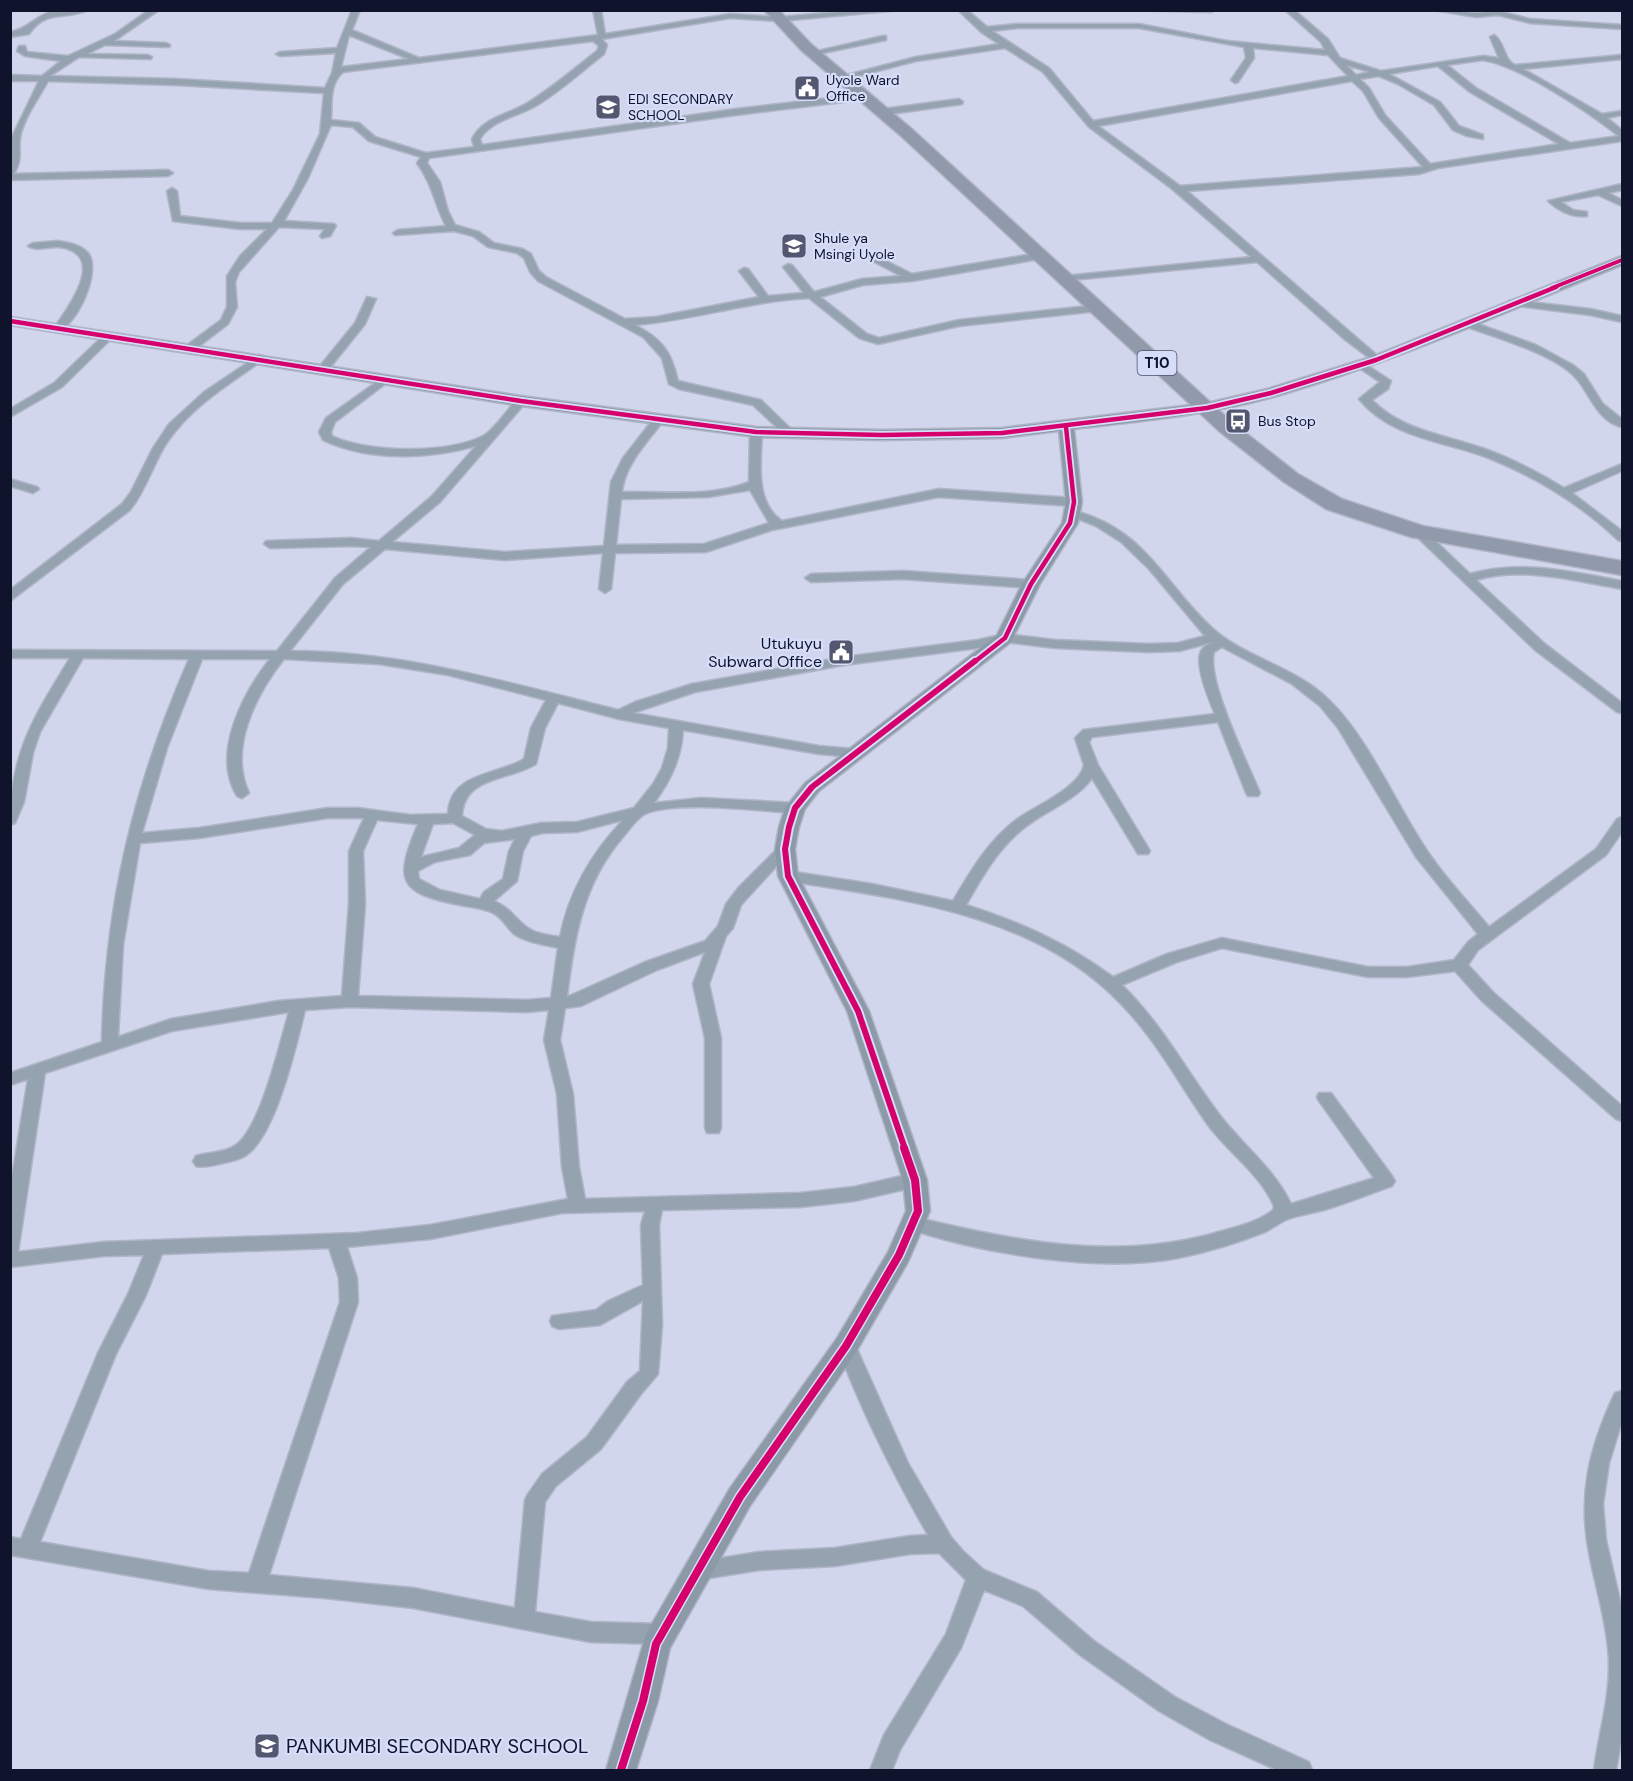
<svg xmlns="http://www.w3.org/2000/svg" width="1633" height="1781" font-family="'DM Sans',sans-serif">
<rect width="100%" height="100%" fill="#d1d6ed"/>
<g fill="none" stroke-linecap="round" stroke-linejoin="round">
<defs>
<path id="street" d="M57,10H88C65,21 47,8 29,34L10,37V32C29,29 36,14 57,10Z
M149,10H159L114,41L166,43L170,45L169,47L105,45L87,54L148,55L152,57L151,59L79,57L50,76L176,79L325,88L332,73L336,53L280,56L276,54L280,52L337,48L352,10H360L352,30L419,58L598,35L593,10H601L605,34L730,14L780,17L859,10H900L780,21L730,18L602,39L607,45L604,54C582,71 556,95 532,108C514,117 491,121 480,139L482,145L736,109L865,94L869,97L868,99L736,115L429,158L427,163L440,182L448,211L455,225L479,232L494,243L523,249L531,254L539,271L546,277L625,319L656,317L759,297L739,271L744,268L748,269L768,296L804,293L783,267L788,264L792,265L814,292L862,279L901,276L867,258L865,256L870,253L912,274L1039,253L1044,256L1039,259L912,281L863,285L820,297L867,334L879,338L959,320L1098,305L1103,308L1098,311L959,326L878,344L859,338L809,298C750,301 694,320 635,325C662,339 671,351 678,381L761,400L793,431V435H785L753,405L679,389L669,384L662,358L643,337L538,281L530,272L524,258L517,253L488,247L473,236L454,231L395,235L393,233L398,230L446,226C434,203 433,185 417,163L421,157L369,141L353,127L331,125L308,178L284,221L334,224L336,226L330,236L322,238L320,236L325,229L279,227L239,272L235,282L237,307L228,324L194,350H186V346L221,320L227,307V276L240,256L267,229H240L173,221L167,191L172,188L177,191L180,216L240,223H272L293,190L320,134L324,93L176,85L48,81C39,98 23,119 20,138C18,154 23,158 14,174L168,170L173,173L168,176L10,180L12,137L39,81H10V75L42,76L61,61L25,56L17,51L19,46H25L27,52L68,56L115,34ZM349,35L409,59L341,67ZM593,41L599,46L597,51C575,68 553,87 529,102C509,115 484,116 472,139L474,147L426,153L375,137L359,123L331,120C332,102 329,85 343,72Z
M958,10H967L987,27L1017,24H1139L1227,41L1325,50L1321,42L1285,10H1294L1328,39L1340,58L1381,71L1483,56L1499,58L1490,37L1494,35C1505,42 1503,59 1515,65L1622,55V59L1523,69L1602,114L1622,111V115L1607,118L1622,130V141L1438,168L1419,174L1187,191L1380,358V362L1376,363L1343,338L1257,262L1061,281L1060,279L1065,276L1251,257L1171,188L1089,127L1043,72L1005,48L916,61L843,80L839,77L916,57L999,44L981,32ZM1017,28H1139L1244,47L1246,58L1231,80L1235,83L1238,82L1254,58L1253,48L1328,55L1348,76L1093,121L1049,68L992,31ZM1483,60C1520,66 1587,111 1619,136L1570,143L1476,88L1447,65ZM1346,65L1370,72L1356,75ZM1438,66L1470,92L1559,144L1430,164L1385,115L1369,88L1360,79L1379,76L1398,84L1434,105L1453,130L1467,136L1483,139V135L1459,126L1440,102L1389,74ZM1352,81L1363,91L1379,118L1423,167L1180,186L1098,126Z
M1131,10H1215L1211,12Z
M1434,10L1476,13L1498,11L1530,19L1622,25V29L1530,23L1498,15L1476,17Z
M883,36H886V40L813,55L809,53Z
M959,99L963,102L962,104L883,115L879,112L883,109Z
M1622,184V190L1608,193L1622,200V206L1598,195L1561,202L1573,210L1587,212V216C1572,218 1559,211 1548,201Z
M58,241C68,243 80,244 88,253C102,271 77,324 59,331L54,328C68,308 109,254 59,247C49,246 36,252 28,246L33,243Z
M367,297L376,299L365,324L328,370H320V366L355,323Z
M1513,300L1590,309L1622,316V322L1590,315L1509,305V301Z
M1462,321H1470L1536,345L1573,365L1584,374L1603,404L1622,419V427C1598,422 1590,394 1576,378C1554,353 1493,337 1462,325Z
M106,333L115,335L62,387L10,417V409L54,383Z
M259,355L263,356V360C229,384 192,406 168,441C153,463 147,489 130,510L10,601V590L122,504L131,492L153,448L169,424L204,392Z
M1362,362L1391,381L1388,389L1372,400C1402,431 1446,435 1485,449C1513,459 1539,473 1564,488L1622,464V471L1572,493L1622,531V541L1618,540C1581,505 1538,478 1491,459C1447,441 1391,439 1359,399L1380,382L1358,367L1357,365Z
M385,376L389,377V381L335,422L331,432L332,436C367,453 447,454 483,436C493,431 509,408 517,399L521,398L527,401L440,502L392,542L505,552L604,546L611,482L623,458L655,417L659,416L665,419C648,441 625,464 622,492C663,491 710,498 749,482L750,432L756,429L762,432C761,461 754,502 782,521L939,489L1074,498L1080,502L1074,506L939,497L772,530L706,552L615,553L611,589L605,593L599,589L603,553L505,560L385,549L343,584L290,651C403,651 509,683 618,710L635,702L692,684L844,657L978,640L1005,634L1055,640L1149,644L1178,643L1205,636L1149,569L1121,542L1096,526L1066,514L1072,510C1144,529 1160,577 1208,624C1240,657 1296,666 1330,701C1368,738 1396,804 1426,849C1444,877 1468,901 1489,927L1596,849L1617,819L1622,817V832L1606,855L1478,950L1468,965L1494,993L1622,1106V1121L1616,1119L1482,1001L1455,971L1407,977H1368L1222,948L1177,962L1122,985C1163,1025 1188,1074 1222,1118C1245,1147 1275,1170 1291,1204L1374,1178L1319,1101L1317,1097L1319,1093H1331L1392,1176L1395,1181L1392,1186C1369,1194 1347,1203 1324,1210C1312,1213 1300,1215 1288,1219C1280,1222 1273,1228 1265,1232C1237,1243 1207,1252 1178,1258C1099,1273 985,1254 909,1229L906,1224L909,1219L915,1217C1016,1242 1121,1262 1222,1231C1240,1226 1258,1222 1273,1210L1274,1206C1260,1174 1229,1153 1208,1125C1179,1084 1156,1039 1120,1003C1035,914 903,899 788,881L781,876L788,871L872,884L953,901C970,872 988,841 1016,820C1033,807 1080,788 1084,765L1075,738L1083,730L1215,714C1209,700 1194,665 1201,651C1204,646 1208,644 1213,642L1179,651L1149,652L1055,648L1005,642L978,648L844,665L695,692L633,713L819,746L854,749L861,753L854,757L819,754L683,730C681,759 671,780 654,803L701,798L795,803L802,808L795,813C760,811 675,800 645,814C637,818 629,830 623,837C583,883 574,938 567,997L645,962L705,941L718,926L726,904L739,887L780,846L785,844L792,849L741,905L733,928L726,936L709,984L721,1038V1128L719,1133H707L705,1128V1038L693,984L705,952L657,970L581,1006L565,1008L560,1040L573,1094L579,1167L585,1199L800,1193L854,1187L915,1173L921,1175L924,1180L921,1185L915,1187L854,1201L800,1207L662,1210L659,1225L662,1325L658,1374L641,1394L601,1449L556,1486L545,1502L535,1612L591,1622L662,1624L669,1627L673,1634L669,1641L662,1644L591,1642L413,1608L325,1598L209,1589L10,1555V1537L21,1539L98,1353L128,1294L144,1255L104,1256L10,1267V1189L28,1079L10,1085V1073L102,1042C105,903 134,785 189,659L83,658L40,732L33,753L24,802L15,823L10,825C10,753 34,717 70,658H10V650L277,651L335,578L371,547L351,546L270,548L264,544L266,541L351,538L379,541L432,496L476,446C428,459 369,462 323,440L319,432L326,418ZM750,490L769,523L704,544L616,545L621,499L708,497ZM1222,647L1292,684L1320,706L1338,728L1416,857L1478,934L1468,942L1454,960L1407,967H1368L1222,938L1167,954L1113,977C1067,943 1020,922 966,905C983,875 1000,845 1028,825C1049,809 1076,800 1092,778L1138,854H1148L1150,851L1098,765L1089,742L1092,737L1218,722L1246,793L1248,796H1258L1260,793C1248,764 1206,679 1214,652ZM202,659H270C243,693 211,754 237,796L242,798L249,793C228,749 256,694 284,659L379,664L448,675L546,700L531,728L524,759C496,776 450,772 448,814L411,815L357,808H328L199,828L142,833L167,748ZM558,703L619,719L669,728L668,748L662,768L653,784L634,808L577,822L541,823L502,831L486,829L462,816C464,776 508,781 536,764L545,728ZM328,818H364L349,851V904L342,996L278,1001L171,1019L118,1037L123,945L140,843L199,838ZM377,820L418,824C394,881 398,893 460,905C470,907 482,908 491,912C502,916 506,927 514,934C527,943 544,944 558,948L551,998L527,1000L358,996L365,904L363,851ZM623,820C591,854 569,891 560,937C548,935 534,934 524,925C512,915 510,908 494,901L517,881L523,851L531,836L542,833L577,832ZM453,823L475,835L459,848L421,857L433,824ZM515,839L509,851L503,879L484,892L480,899L440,890L419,879L418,871L435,862L470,855L484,843ZM350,1007L527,1012L549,1010L544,1040L557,1094L562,1167L568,1199L430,1225L357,1233L104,1242L18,1252L45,1073L172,1031L289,1012C280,1042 261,1127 236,1145C226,1153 208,1152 196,1156L193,1161L196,1166C205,1168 214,1165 223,1163C232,1161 243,1159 249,1153C277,1130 296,1046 305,1010ZM645,1211L641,1225L643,1285L608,1301L596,1310L552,1316L550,1321L552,1326L559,1329L600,1325L643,1301L640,1371L627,1382L587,1437L542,1474L528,1494L525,1500L515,1608L413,1588L269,1575L358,1302L357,1278L347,1247L430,1239L562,1213ZM329,1248L339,1278L340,1302L249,1573L209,1571L40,1542L116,1354L146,1295L162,1254Z
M10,479L37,487L39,489L33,493L10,486Z
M1419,528L1423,529L1470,574C1520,559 1572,572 1622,581V589C1575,581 1523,566 1476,580L1545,644L1622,703V713L1617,712L1535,650L1415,535V529Z
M903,571L1031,580L1037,584L1031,588L903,579L811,582L805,578L811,574Z
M846,1338L853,1340L908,1463L951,1537L963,1551L984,1570L1037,1592L1094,1641L1175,1697L1226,1724L1309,1762L1312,1770H1277L1210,1740L1159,1711L1080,1655L1023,1606L984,1590L961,1648L900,1750L892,1770H870L884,1735L946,1634L966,1580L939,1553L910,1554L835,1566L759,1570L697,1580L690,1578L687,1571L690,1564L697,1562L759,1552L835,1548L910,1536L928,1535C893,1474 862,1412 837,1346L839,1340Z
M1622,1391V1421L1609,1463L1603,1504L1606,1540L1622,1609V1736L1616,1770H1594C1599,1730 1613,1690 1608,1648C1605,1617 1596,1588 1590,1558C1577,1497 1589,1448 1615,1393Z"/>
<path id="secondary" d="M1622,256V265C1508,311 1395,362 1277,396C1211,415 1142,421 1074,429L1082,502L1078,523L1040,584L1011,642L819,791L805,809L799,827L795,849L798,876L869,1011L927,1180L930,1211L908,1262L855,1354L750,1506L670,1648L658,1701L636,1770H606L646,1634L730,1488L837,1338L888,1252L906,1211L903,1180L847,1011L778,876L775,849L779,827L785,808L805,783L997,635L1022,584L1062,523L1066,502L1059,431L1002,438L882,440L756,437L521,406L10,325V317L521,396L756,427L882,430L1002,428L1207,403L1267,389L1371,357Z"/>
<path id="highway" d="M764,10H779L811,44L913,130L1233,423L1298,474L1342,499L1423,526L1622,561V575L1411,537L1326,509L1284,482L1219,431L901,136L801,50Z"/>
</defs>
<use href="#street" stroke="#b1b5c8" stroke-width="3"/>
<use href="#secondary" stroke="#b1b5c8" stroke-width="3"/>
<use href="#highway" stroke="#b1b5c8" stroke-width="3"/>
<use href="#street" fill="#95a3b1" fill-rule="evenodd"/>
<use href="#secondary" fill="#8c9aa8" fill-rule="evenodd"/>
<use href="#highway" fill="#909aaa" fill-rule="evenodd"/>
<defs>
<path id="cycleway-far3" d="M1552,288L1622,260"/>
<path id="cycleway-far2" d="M10,321L521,401L756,432L882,435L1002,433L1207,408L1271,393L1376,360L1556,287
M973,663L1005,638L1031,584L1070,523L1074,502L1066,427"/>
<path id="cycleway-far1" d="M905,1149L858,1011L788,876L785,849L789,827L795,808L812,787L975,661"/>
<path id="cycleway" d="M621,1770L643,1701L656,1644L740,1497L846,1346L899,1255L918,1211L915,1180L904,1148"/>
</defs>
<use href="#cycleway-far3" stroke="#d6ddf9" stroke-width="6"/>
<use href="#cycleway-far2" stroke="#d6ddf9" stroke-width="8"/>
<use href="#cycleway-far1" stroke="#d6ddf9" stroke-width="10"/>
<use href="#cycleway" stroke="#d6ddf9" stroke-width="11"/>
<use href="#cycleway-far3" stroke="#d6006c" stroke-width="4"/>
<use href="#cycleway-far2" stroke="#d6006c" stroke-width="4.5"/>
<use href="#cycleway-far1" stroke="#d6006c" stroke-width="6"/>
<use href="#cycleway" stroke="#d6006c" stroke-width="8"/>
</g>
<defs>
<symbol id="civic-square" viewBox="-11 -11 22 22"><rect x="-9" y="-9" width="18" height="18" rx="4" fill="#535770" stroke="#d6ddf9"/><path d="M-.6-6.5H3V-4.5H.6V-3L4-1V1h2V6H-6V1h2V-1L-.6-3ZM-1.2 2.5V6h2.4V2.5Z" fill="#fff"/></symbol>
<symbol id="school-square" viewBox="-11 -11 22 22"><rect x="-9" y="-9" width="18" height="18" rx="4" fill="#535770" stroke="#d6ddf9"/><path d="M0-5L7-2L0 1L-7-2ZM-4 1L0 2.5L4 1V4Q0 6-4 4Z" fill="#fff"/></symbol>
<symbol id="bus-square" viewBox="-11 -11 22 22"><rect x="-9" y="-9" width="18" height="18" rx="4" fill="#535770" stroke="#d6ddf9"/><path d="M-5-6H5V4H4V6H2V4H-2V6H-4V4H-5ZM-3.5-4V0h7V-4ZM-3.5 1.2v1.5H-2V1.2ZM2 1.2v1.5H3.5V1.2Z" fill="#fff"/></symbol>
</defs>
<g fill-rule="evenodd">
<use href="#civic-square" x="792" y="73" width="30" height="30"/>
<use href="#school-square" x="593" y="92" width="30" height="30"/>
<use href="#school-square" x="779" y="231" width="30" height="30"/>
<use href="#bus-square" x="1223" y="406" width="30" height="30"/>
<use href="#civic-square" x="826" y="637" width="30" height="30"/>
<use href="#school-square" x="252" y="1731" width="30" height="30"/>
</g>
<g text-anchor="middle" stroke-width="4.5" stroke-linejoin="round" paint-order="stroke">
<g font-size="14" fill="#0f132c" stroke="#d6ddf9" text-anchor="start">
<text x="826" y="85">Uyole Ward<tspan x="826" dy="16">Office</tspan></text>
<text x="628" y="104">EDI SECONDARY<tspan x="628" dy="16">SCHOOL</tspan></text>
<text x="814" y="243">Shule ya<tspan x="814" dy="16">Msingi Uyole</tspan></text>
<text x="1258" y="426">Bus Stop</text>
</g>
<rect fill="#d6ddf9" stroke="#4b506a" stroke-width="1.5" x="1137.5" y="351" width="39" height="24" rx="4.5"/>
<g font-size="15" font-weight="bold" fill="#0f132c">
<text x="1157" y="368">T10</text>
</g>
<g font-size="16" fill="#0f132c" stroke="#d6ddf9" text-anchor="end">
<text x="822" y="649">Utukuyu<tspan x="822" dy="18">Subward Office</tspan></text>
</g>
<g font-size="20" fill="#0f132c" stroke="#d6ddf9" text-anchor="start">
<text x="286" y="1753">PANKUMBI SECONDARY SCHOOL</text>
</g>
</g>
<rect width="1633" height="1781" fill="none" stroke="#0f132c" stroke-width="24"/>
</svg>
